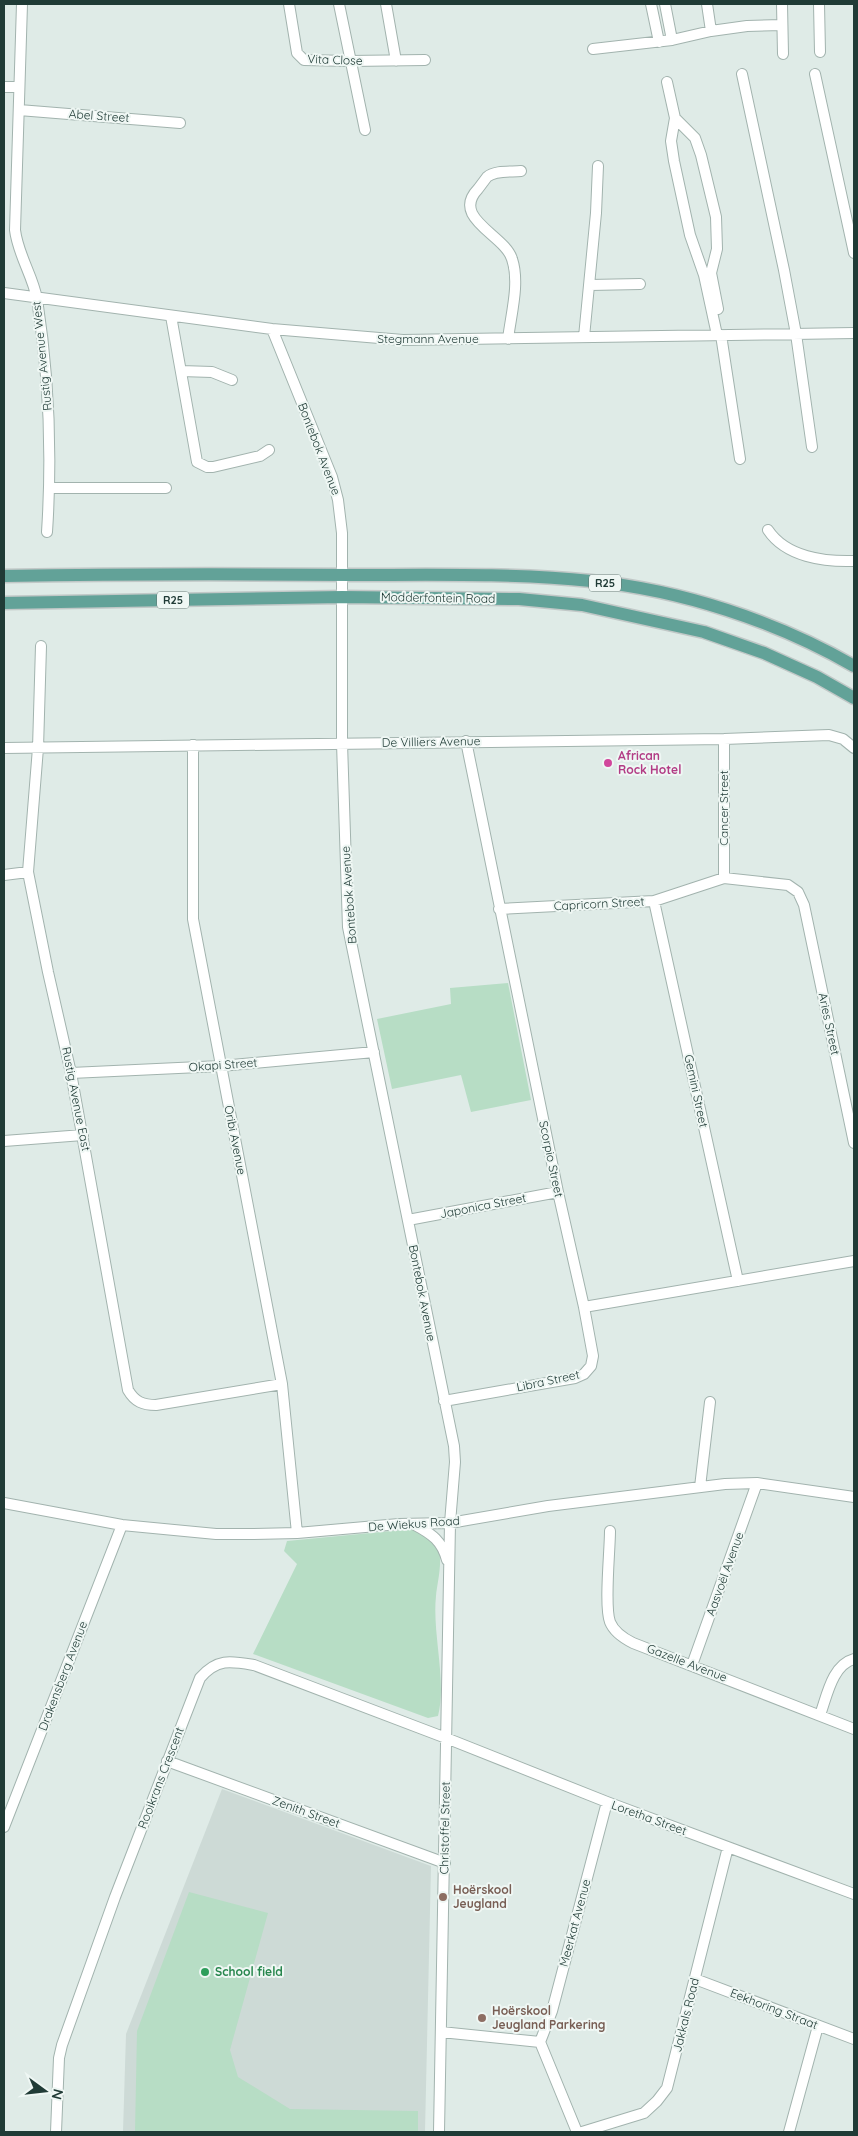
<svg xmlns="http://www.w3.org/2000/svg" width="858" height="2136" font-family="Quicksand,sans-serif">
<rect width="100%" height="100%" fill="#dfebe7"/>
<path fill="#cddad6" d="M222,1789L431,1866L425,2132H123L126,2034Z"/>
<path fill="#b7ddc5" d="M508,983L531,1100L471,1112L461,1075L392,1089L377,1019L451,1004L450,988Z
M412,1529C421,1532 432,1538 437,1546C444,1559 437,1583 436,1596C432,1633 447,1681 438,1716L428,1718L253,1654L297,1564L284,1551L287,1541Z
M189,1892L268,1913L230,2050L238,2077L290,2109L418,2111V2132H135L137,2031Z"/>
<g fill="none" stroke-linecap="round" stroke-linejoin="round">
<defs>
<path id="minor" d="M22,4L15,230C18,255 33,276 37,299C49,376 52,455 47,532
M289,4L297,53L304,60L350,61L425,60
M339,4L365,130
M386,4L396,61
M651,4L659,42
M665,4L672,40
M707,4L711,31
M782,4L783,54
M819,4L820,52
M593,49L672,40L711,31L747,26L782,25
M742,74L784,270L796,334L812,447
M815,74L854,253
M667,82L675,118L671,141L674,161L690,235L704,275L717,335
M4,87H19
M19,110L180,123
M675,118L695,138L701,155L716,217L717,249L711,273L718,309
M590,285L640,284
M4,293L272,329L403,340L854,333
M171,316L197,462L207,467H213L260,456L269,450
M272,329L332,477L338,500L342,533V743L348,927L454,1446L455,1462L450,1523L439,2132
M721,335L740,459
M584,337L596,213L598,166
M508,339C511,314 520,283 512,259C505,235 450,218 478,189C481,185 484,181 487,177C495,170 511,172 521,171
M181,371L212,372L232,380
M50,488H166
M768,530C786,557 824,562 854,561
M41,646L38,748L28,872L48,972L71,1073L128,1390C135,1402 143,1405 156,1405L282,1384
M193,745V919L282,1384L297,1533
M4,748L724,739L829,735L843,739L854,748
M4,875L28,872
M724,878V739
M654,901L738,1281
M499,909L654,901L724,878L788,885L798,892L804,905L854,1143
M71,1073L221,1066L374,1052
M4,1141L83,1135
M408,1220L558,1192
M584,1307L854,1261
M444,1401L575,1378L584,1374L591,1366L593,1356L584,1307L558,1192L466,741
M700,1487L710,1402
M4,1503L122,1525L216,1534H254L297,1533L399,1524L450,1523L548,1506L725,1484L757,1483L854,1497
M415,1525C432,1534 442,1541 447,1560
M610,1531C610,1551 604,1606 610,1622C614,1632 623,1638 633,1643L854,1729
M692,1665L757,1483
M820,1715C827,1696 832,1665 854,1659
M167,1761L445,1863
M4,1827L122,1525
M695,1979L854,2039
M441,2032L540,2042L577,2132
M540,2042L552,2011L607,1802
M56,2132L59,2058L62,2045L115,1897L200,1678C217,1658 231,1661 254,1665L446,1738L607,1802L854,1894
M582,2132L644,2113L657,2101L667,2088L728,1847
M789,2132L818,2026"/>
<path id="major" d="M4,576C120,574 236,574 352,575C431,575 512,573 591,581C681,590 776,621 854,666
M4,603L342,597L519,599L582,605L704,632L764,653L817,677L854,698"/>
</defs>
<use href="#minor" stroke="#a2b3ae" stroke-width="12"/>
<use href="#major" stroke="#c1c8c7" stroke-width="15"/>
<use href="#minor" stroke="#fff" stroke-width="10"/>
<use href="#major" stroke="#62a298" stroke-width="12"/>
</g>
<circle fill="#d1479c" stroke="#eff7f4" stroke-width="2" cx="608" cy="763" r="5"/>
<g fill="#8d6e63" stroke="#eff7f4" stroke-width="2">
<circle cx="443" cy="1897" r="5"/>
<circle cx="482" cy="2018" r="5"/>
</g>
<circle fill="#2e9e5b" stroke="#eff7f4" stroke-width="2" cx="205" cy="1972" r="5"/>
<g text-anchor="middle" stroke-width="4" stroke-linejoin="round" paint-order="stroke">
<g fill="#eff7f4" stroke="#5e736f" stroke-width="1">
<rect x="589" y="574.5" width="32" height="17" rx="4"/>
<rect x="157" y="591.5" width="32" height="17" rx="4"/>
</g>
<g font-size="11" font-weight="bold" fill="#203b36">
<text x="605" y="587">R25</text>
<text x="173" y="604">R25</text>
</g>
<g font-size="12" fill="#203b36" stroke="#eff7f4">
<text transform="translate(335 60) rotate(2)" y="4">Vita Close</text>
<text transform="translate(99 116) rotate(4)" y="4">Abel Street</text>
<text x="428" y="343">Stegmann Avenue</text>
<text transform="translate(42 356) rotate(-96)" y="4">Rustig Avenue West</text>
<text transform="translate(319 449) rotate(69)" y="4">Bontebok Avenue</text>
<text transform="translate(438 598) rotate(1)" y="4">Modderfontein Road</text>
<text transform="translate(431 742) rotate(-1)" y="4">De Villiers Avenue</text>
<text transform="translate(724 808) rotate(-90)" y="4">Cancer Street</text>
<text transform="translate(349 895) rotate(-94)" y="4">Bontebok Avenue</text>
<text transform="translate(599 904) rotate(-3)" y="4">Capricorn Street</text>
<text transform="translate(829 1024) rotate(78)" y="4">Aries Street</text>
<text transform="translate(223 1065) rotate(-4)" y="4">Okapi Street</text>
<text transform="translate(696 1091) rotate(78)" y="4">Gemini Street</text>
<text transform="translate(76 1099) rotate(79)" y="4">Rustig Avenue East</text>
<text transform="translate(235 1140) rotate(79)" y="4">Oribi Avenue</text>
<text transform="translate(551 1159) rotate(78)" y="4">Scorpio Street</text>
<text transform="translate(483 1206) rotate(-11)" y="4">Japonica Street</text>
<text transform="translate(422 1293) rotate(79)" y="4">Bontebok Avenue</text>
<text transform="translate(548 1381) rotate(-12)" y="4">Libra Street</text>
<text transform="translate(414 1524) rotate(-4)" y="4">De Wiekus Road</text>
<text transform="translate(725 1574) rotate(-70)" y="4">Aasvoël Avenue</text>
<text transform="translate(687 1663) rotate(21)" y="4">Gazelle Avenue</text>
<text transform="translate(63 1676) rotate(-69)" y="4">Drakensberg Avenue</text>
<text transform="translate(161 1778) rotate(-69)" y="4">Rooikrans Crescent</text>
<text transform="translate(306 1812) rotate(20)" y="4">Zenith Street</text>
<text transform="translate(649 1818) rotate(20)" y="4">Loretha Street</text>
<text transform="translate(445 1828) rotate(-89)" y="4">Christoffel Street</text>
<text transform="translate(575 1923) rotate(-75)" y="4">Meerkat Avenue</text>
<text transform="translate(774 2009) rotate(21)" y="4">Eekhoring Straat</text>
<text transform="translate(686 2015) rotate(-76)" y="4">Jakkals Road</text>
</g>
<g font-size="12" font-weight="bold" fill="#b23c85" stroke="#eff7f4" text-anchor="start">
<text x="618" y="760">African<tspan x="618" dy="14">Rock Hotel</tspan></text>
</g>
<g font-size="12" font-weight="bold" fill="#785e54" stroke="#eff7f4" text-anchor="start">
<text x="453" y="1894">Hoërskool<tspan x="453" dy="14">Jeugland</tspan></text>
<text x="492" y="2015">Hoërskool<tspan x="492" dy="14">Jeugland Parkering</tspan></text>
</g>
<g font-size="12" font-weight="bold" fill="#27864d" stroke="#eff7f4" text-anchor="start">
<text x="215" y="1976">School field</text>
</g>
</g>
<rect width="858" height="2136" fill="none" stroke="#203b36" stroke-width="10"/>
<g transform="translate(45 2091) rotate(105)" stroke="#eff7f4" stroke-width="4" paint-order="stroke">
<path d="M0-4L9 19L0 12L-9 19Z" fill="#203b36"/>
<text y="-8" font-size="14" font-weight="bold" text-anchor="middle" fill="#203b36">N</text>
</g>
</svg>
